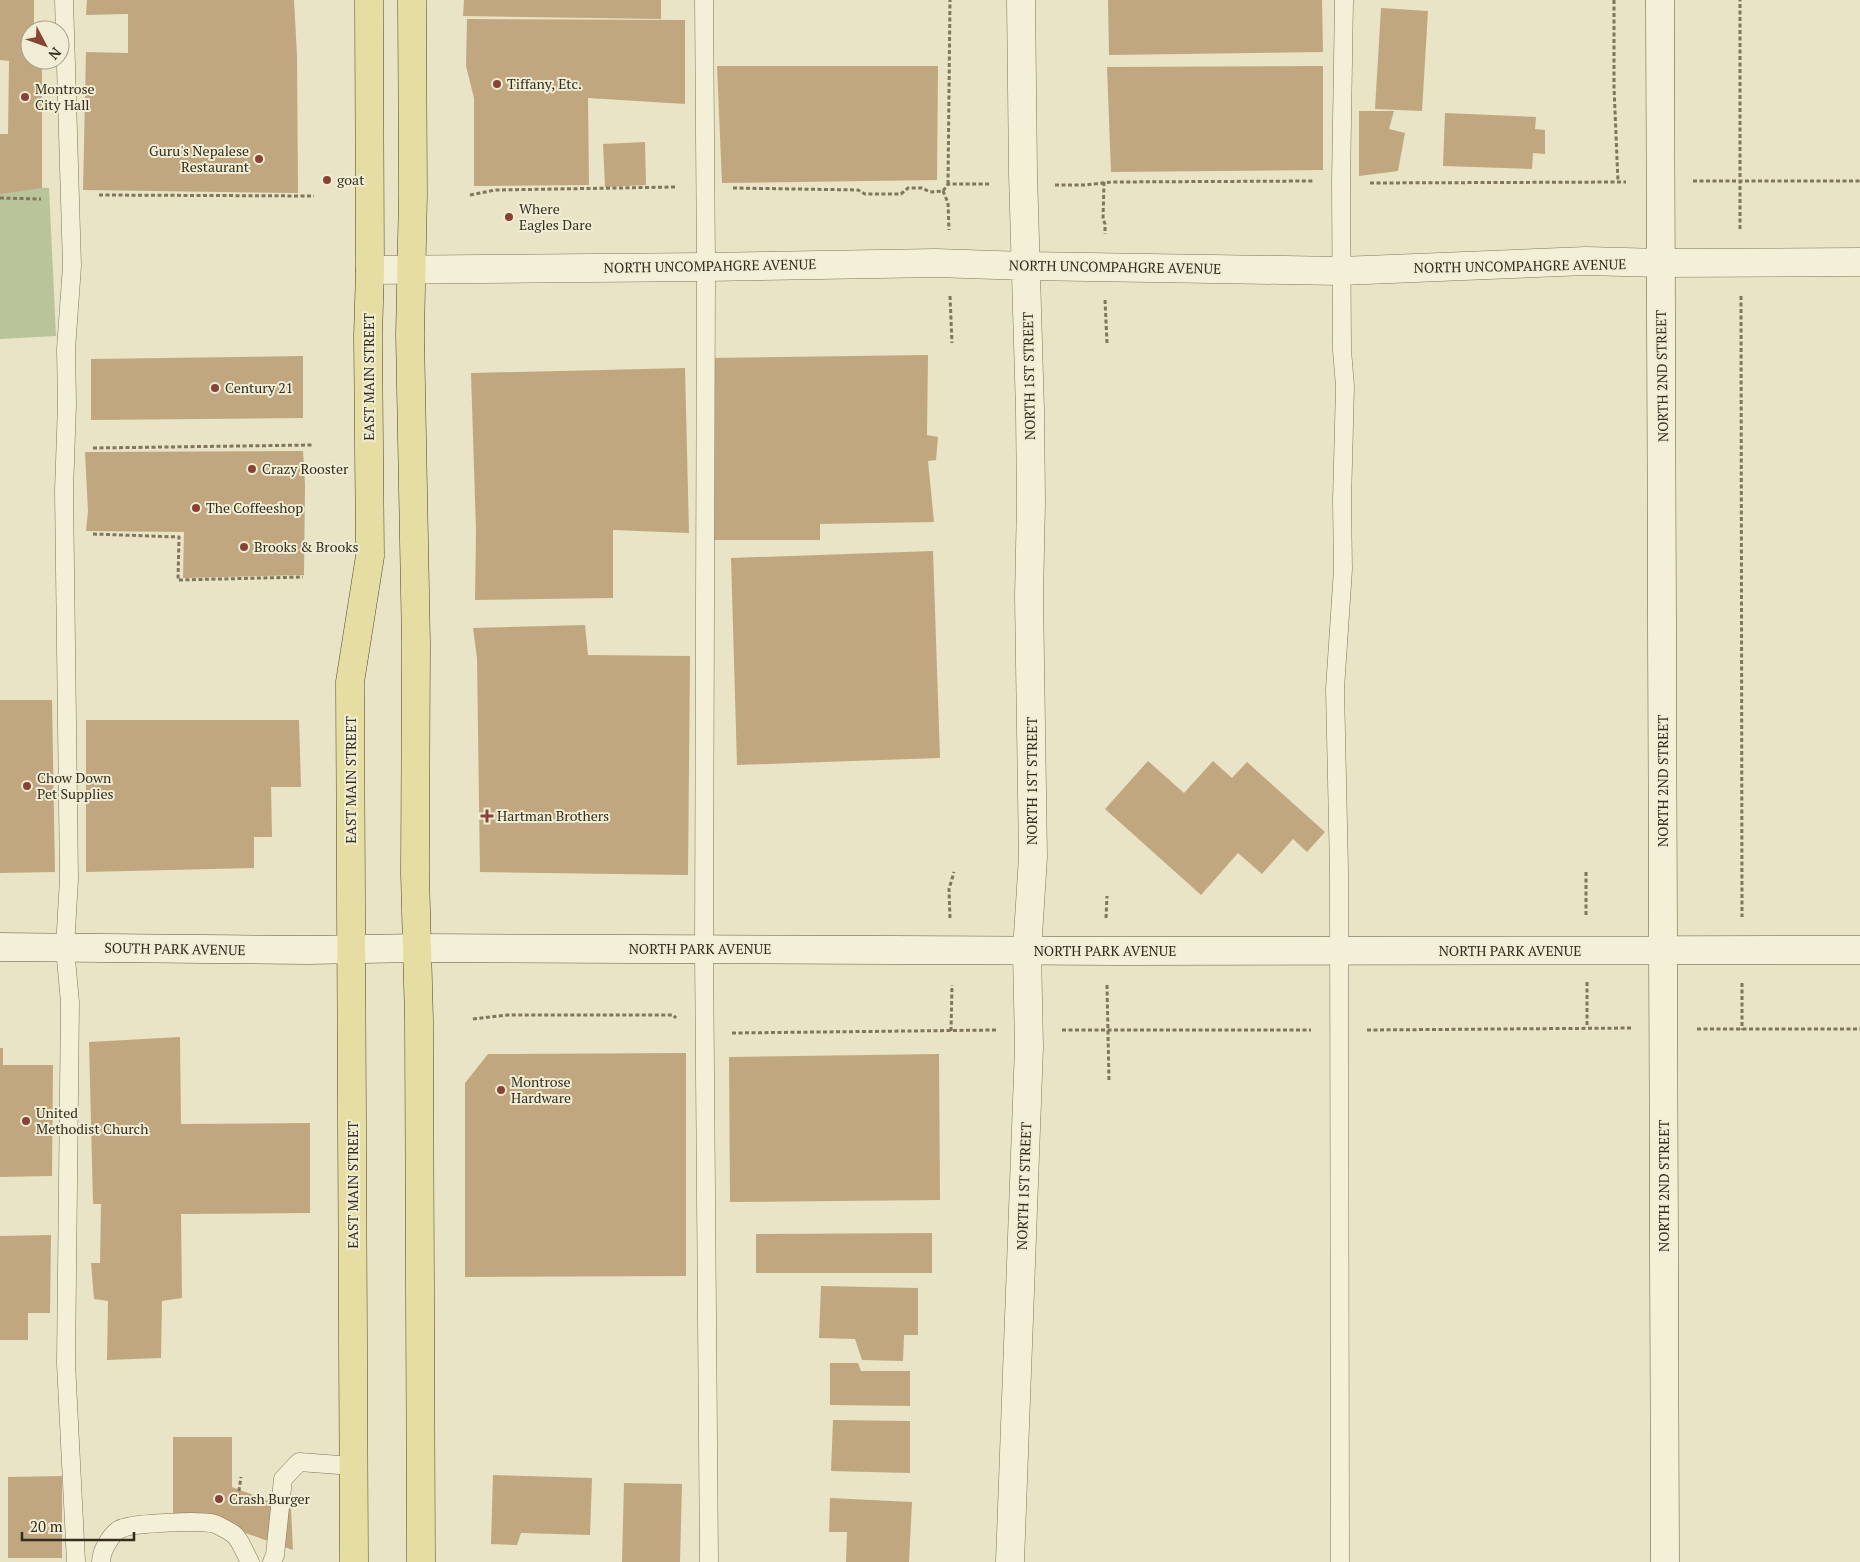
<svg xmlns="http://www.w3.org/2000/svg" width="1860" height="1562" font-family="'PT Serif',serif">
<rect width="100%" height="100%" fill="#e8e4c5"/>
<path fill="#b8c59a" d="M0,187L49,188L56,336L0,339Z"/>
<path fill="#c1a780" d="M0,0H34V30H30V60H42V188L0,194V134H8L9,61L0,60Z
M87,0H294L297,55L298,193L83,190L86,52L128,53V14L86,15Z
M464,0H661V19L463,16Z
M1108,0H1322L1323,52L1109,55Z
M1381,8L1428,11L1422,111L1375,109Z
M467,19L685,20V104L588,98L589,185L474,186V98L466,66Z
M717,66H938L937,180L722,183Z
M1323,66V170L1111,172L1107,67Z
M1359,111H1394L1389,129L1405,133L1398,171L1359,176Z
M1445,113L1536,117L1535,129L1545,130V154L1533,153L1532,169L1443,166Z
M645,142L646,185L605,187L603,144Z
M928,355L927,435L938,437L936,460L928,461L934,522L820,524V540H713L711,358Z
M303,356V418L91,420V359Z
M685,368L689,533L613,530V598L475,600L476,531L471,373Z
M303,451L305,484L304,575L183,578L184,532L86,531L88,511L85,452Z
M933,551L940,758L737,765L731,558Z
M585,625L588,655L690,656L688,875L480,872L477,658L473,628Z
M0,700H52L55,872L0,873Z
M86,720H299L301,787H271L272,837H254V868L86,872Z
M1148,761L1184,793L1213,761L1232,778L1247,762L1325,832L1307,852L1293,839L1262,874L1238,853L1201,895L1105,809Z
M180,1037L181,1124L310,1123V1213L181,1214L182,1298L162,1301L161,1358L107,1360L108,1301L94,1299L91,1263H100L101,1204H93L89,1042Z
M0,1048H3V1065H53L52,1176L0,1177Z
M686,1053V1276L465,1277V1083L488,1054Z
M939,1054L940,1200L730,1202L729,1057Z
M932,1233V1273H756V1234Z
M51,1235L50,1313H28V1340H0V1236Z
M821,1286L918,1288V1335H904L903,1361L862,1360L855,1339L819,1338Z
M830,1363H858L861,1371H910V1406L830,1405Z
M833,1420L910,1421V1473L831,1471Z
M173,1437H232V1487L291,1509L293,1550L234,1529L173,1527Z
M493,1475L592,1478L590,1535L521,1533L517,1545L491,1544Z
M62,1476V1558H8V1477Z
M624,1483L682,1484L680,1562H622Z
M830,1498L912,1502L909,1562H846L847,1532H829Z"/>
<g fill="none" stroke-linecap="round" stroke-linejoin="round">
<defs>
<path id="lane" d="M64,0L72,266L66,349L67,404L64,491L69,879L65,947L70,1003L66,1363L76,1562
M704,0L706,267L704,949L709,1562
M101,1562C101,1551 112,1531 123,1528C136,1523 202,1520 215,1524C220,1526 227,1530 232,1533C240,1538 245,1554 250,1562
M272,1562L275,1555L283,1479L299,1462L353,1466
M1340,1562L1339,870L1335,689L1343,569L1342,501L1345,386L1342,350L1341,183L1344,0"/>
<path id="street" d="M370,270L706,267L936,263L1027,266L1341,271L1586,261L1661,263L1860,262
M1010,1562L1029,1047L1027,951L1033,857L1029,597L1031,502L1030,411L1023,173L1021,0"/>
<path id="secondary" d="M1660,0L1665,1562
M0,947L308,950L418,948L1118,951L1860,950"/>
<path id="primary" d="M412,0L413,194L410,335L416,643L415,874L419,1020L421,1562
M354,1562L350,682L370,556L368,336L370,270L369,0"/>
</defs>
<use href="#lane" stroke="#81765d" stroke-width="19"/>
<use href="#street" stroke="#81765d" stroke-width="29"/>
<use href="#secondary" stroke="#625841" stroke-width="29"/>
<use href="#primary" stroke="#4f4431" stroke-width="29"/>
<path stroke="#81765d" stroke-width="3" stroke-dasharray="4 2.5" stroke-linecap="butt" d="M1614,0V87L1618,182
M1693,181H1860
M1104,182L1103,219L1105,224V234
M1370,183L1626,182
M948,184L950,0
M1055,185H1085L1112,182L1314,181
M733,188L858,190L865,194H901L908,188H922L930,192L943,191L948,184H989
M943,191L948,203L949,230
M99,195L314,196
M470,195L495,190L676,187
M0,198L41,199
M1740,229V0
M950,296L952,343
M1741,296L1742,917
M1105,300L1107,343
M93,448L312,445
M93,534L179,537L178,580L303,577
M1586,872V916
M950,918L949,889L954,872
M1106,918L1107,896
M1587,982V1027
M1742,983V1030
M1107,985L1109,1082
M473,1019L508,1015H673L676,1018
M1697,1029H1860
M1062,1030H1311
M1367,1030L1631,1028
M951,1031L952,985
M732,1033L996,1030
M237,1504L241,1477"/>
<use href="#lane" stroke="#f4f0d7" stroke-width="18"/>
<use href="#street" stroke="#f4f0d7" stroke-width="28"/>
<use href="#secondary" stroke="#f4f0d7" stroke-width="28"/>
<use href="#primary" stroke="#e6dda2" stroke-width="28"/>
</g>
<g fill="#884335" stroke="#f0edd4" stroke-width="2">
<circle cx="497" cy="84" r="5"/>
<circle cx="25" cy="97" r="5"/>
<circle cx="259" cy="159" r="5"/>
<circle cx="327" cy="180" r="5"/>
<circle cx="509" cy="217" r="5"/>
<circle cx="215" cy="388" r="5"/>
<circle cx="252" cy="469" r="5"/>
<circle cx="196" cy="508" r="5"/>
<circle cx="244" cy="547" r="5"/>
<circle cx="27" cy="786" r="5"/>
<path d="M484.5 808.5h5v5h5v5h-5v5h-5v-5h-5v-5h5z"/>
<circle cx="501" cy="1090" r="5"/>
<circle cx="26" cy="1121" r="5"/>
<circle cx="219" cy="1499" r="5"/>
</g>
<g text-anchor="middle" stroke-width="4" stroke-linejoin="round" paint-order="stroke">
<g font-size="14" fill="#332c1f" stroke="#f0edd4" text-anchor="start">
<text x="507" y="89">Tiffany, Etc.</text>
<text x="35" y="94">Montrose<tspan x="35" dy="16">City Hall</tspan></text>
<text x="249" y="156" text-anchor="end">Guru's Nepalese<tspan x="249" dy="16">Restaurant</tspan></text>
<text x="337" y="185">goat</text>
<text x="519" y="214">Where<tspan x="519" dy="16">Eagles Dare</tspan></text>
<text x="225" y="393">Century 21</text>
<text x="262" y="474">Crazy Rooster</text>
<text x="206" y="513">The Coffeeshop</text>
<text x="254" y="552">Brooks &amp; Brooks</text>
<text x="37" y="783">Chow Down<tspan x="37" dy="16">Pet Supplies</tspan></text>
<text x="497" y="821">Hartman Brothers</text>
<text x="511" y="1087">Montrose<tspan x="511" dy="16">Hardware</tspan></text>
<text x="36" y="1118">United<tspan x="36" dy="16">Methodist Church</tspan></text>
<text x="229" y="1504">Crash Burger</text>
</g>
<g font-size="14" fill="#332c1f" stroke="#f0edd4">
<text transform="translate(710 266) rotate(-1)" y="5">NORTH UNCOMPAHGRE AVENUE</text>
<text transform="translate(1520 266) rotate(-1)" y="5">NORTH UNCOMPAHGRE AVENUE</text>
<text transform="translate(1115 267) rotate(1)" y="5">NORTH UNCOMPAHGRE AVENUE</text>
<text transform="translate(1029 376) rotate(-91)" y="5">NORTH 1ST STREET</text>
<text transform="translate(1662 376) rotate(-91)" y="5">NORTH 2ND STREET</text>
<text transform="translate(369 377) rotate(-90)" y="5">EAST MAIN STREET</text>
<text transform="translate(351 780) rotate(-90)" y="5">EAST MAIN STREET</text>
<text transform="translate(1032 781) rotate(-90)" y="5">NORTH 1ST STREET</text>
<text transform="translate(1663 781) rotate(-90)" y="5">NORTH 2ND STREET</text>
<text transform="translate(175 949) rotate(1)" y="5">SOUTH PARK AVENUE</text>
<text x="700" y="954">NORTH PARK AVENUE</text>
<text x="1105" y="956">NORTH PARK AVENUE</text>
<text x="1510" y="956">NORTH PARK AVENUE</text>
<text transform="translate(353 1185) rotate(-90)" y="5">EAST MAIN STREET</text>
<text transform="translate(1024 1186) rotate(-88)" y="5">NORTH 1ST STREET</text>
<text transform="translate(1664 1186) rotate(-90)" y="5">NORTH 2ND STREET</text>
</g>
</g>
<g transform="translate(45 45) rotate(131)"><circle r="24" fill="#f0edd4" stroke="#a4a08c"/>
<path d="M0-4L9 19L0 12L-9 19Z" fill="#884335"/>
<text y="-8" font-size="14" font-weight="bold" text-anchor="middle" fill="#332c1f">N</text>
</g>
<path d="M22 1532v8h112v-8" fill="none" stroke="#332c1f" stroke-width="2.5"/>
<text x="30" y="1532" font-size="15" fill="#332c1f" stroke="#f0edd4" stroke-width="4" paint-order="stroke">20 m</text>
</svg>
